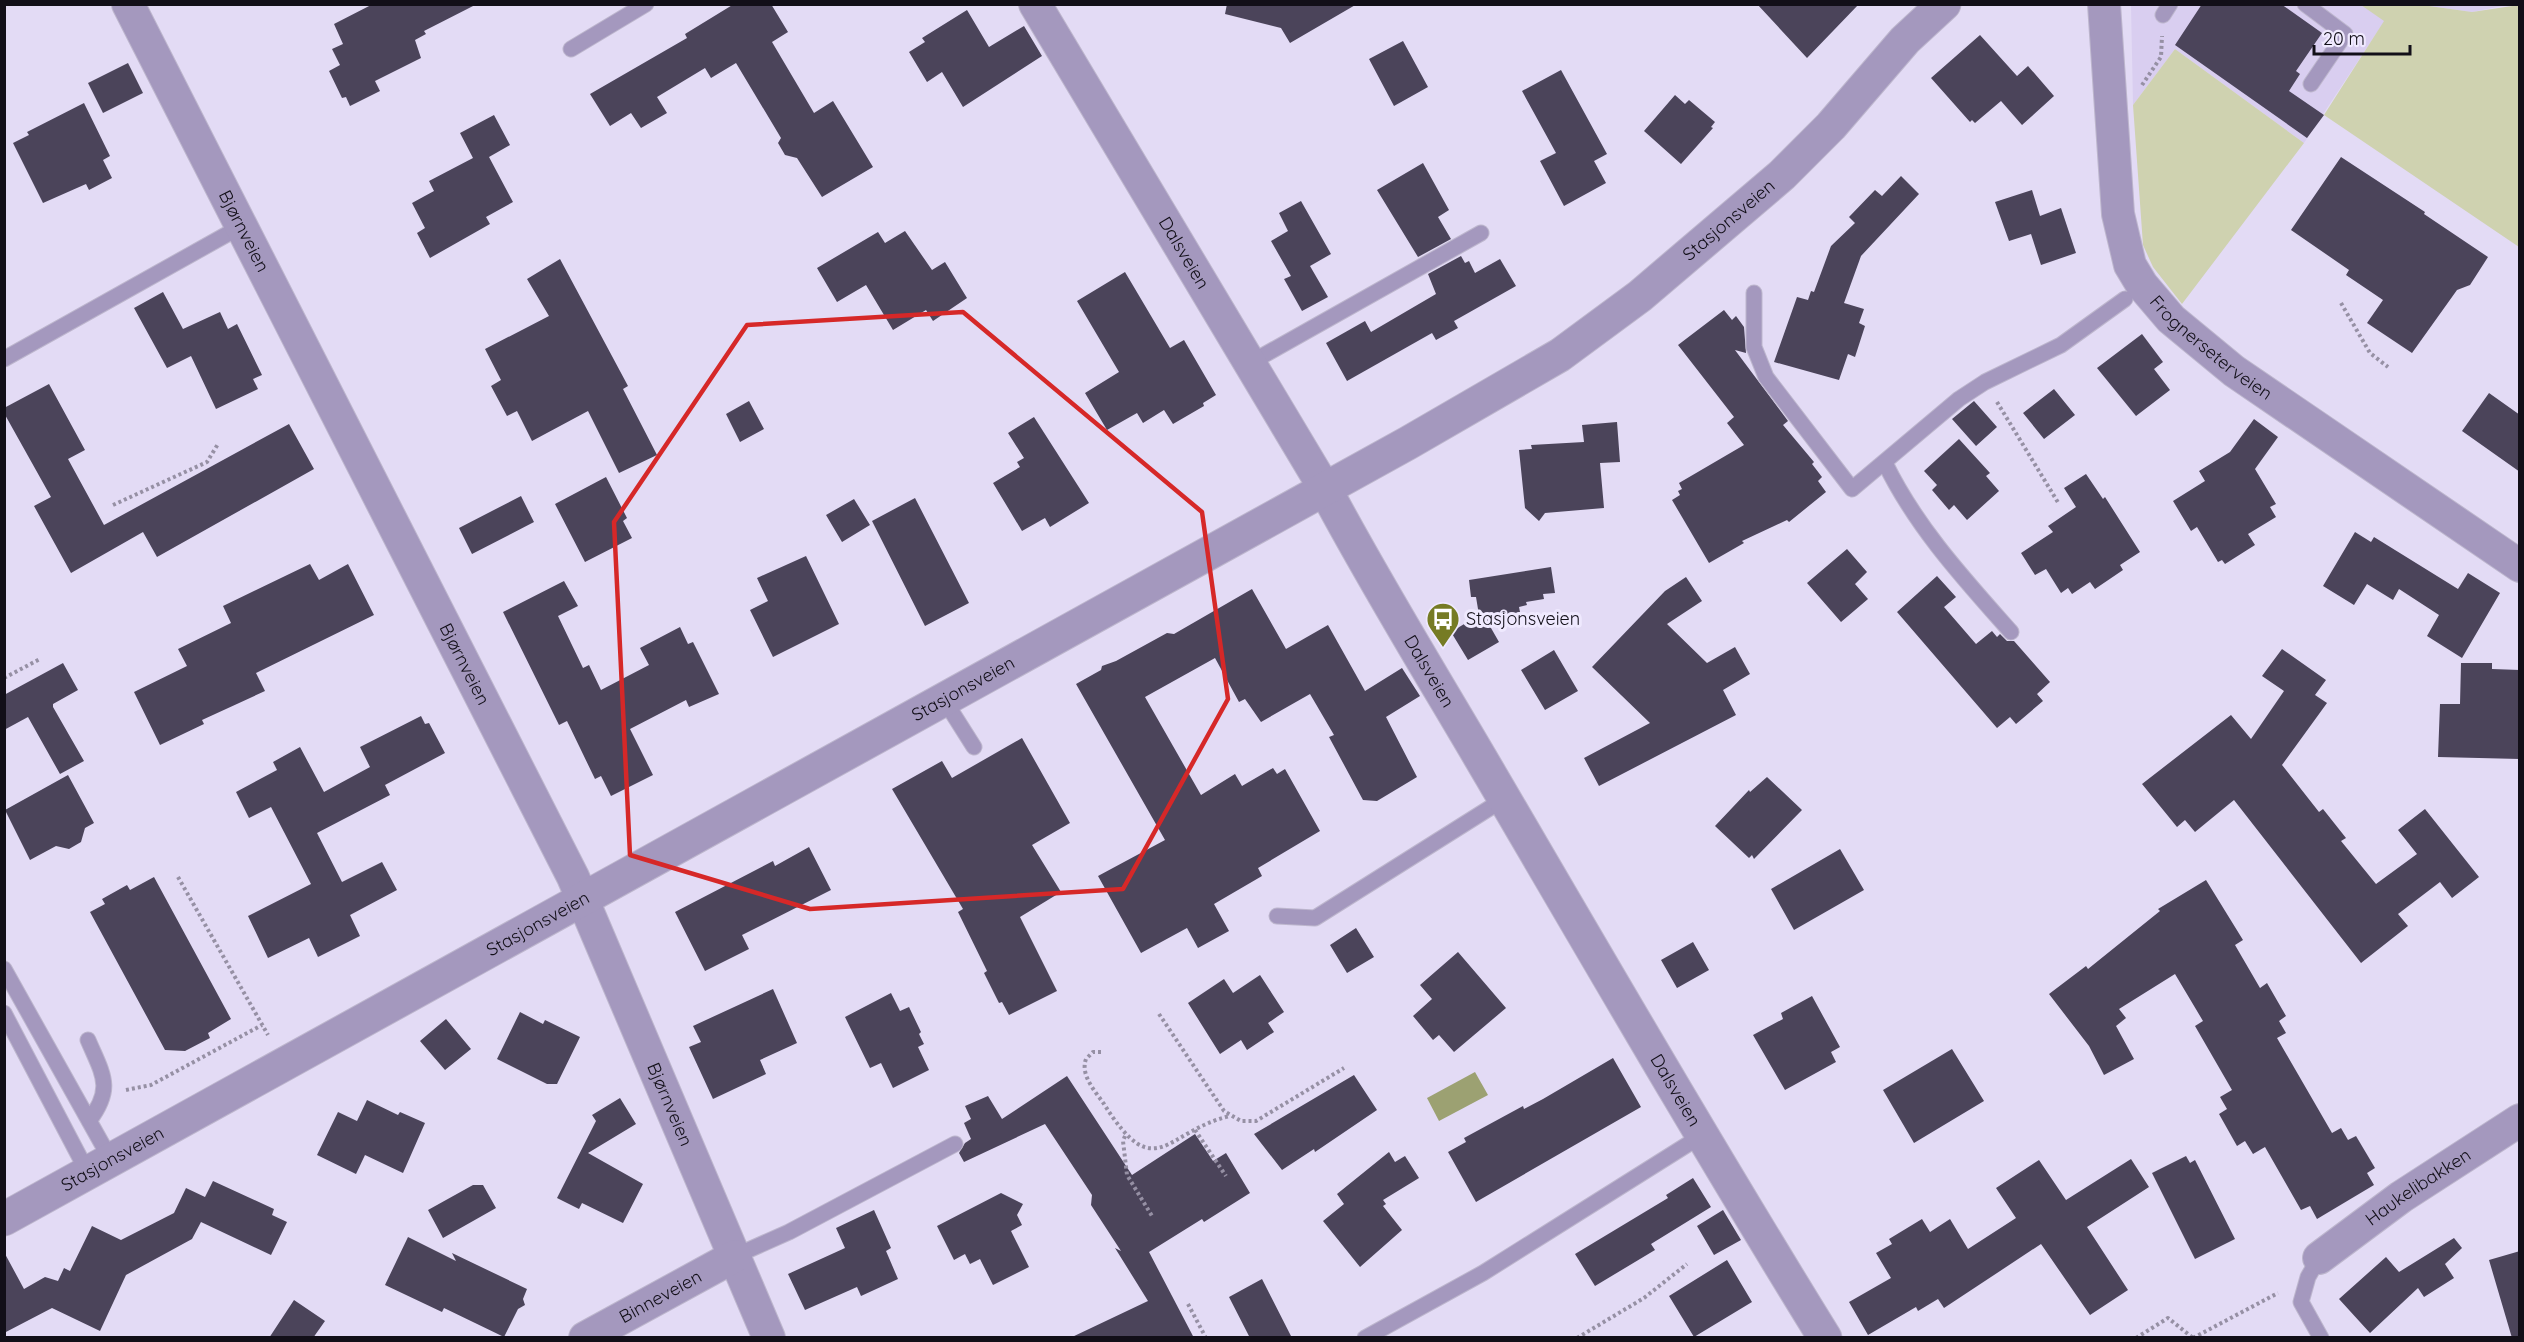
<svg xmlns="http://www.w3.org/2000/svg" width="2524" height="1342" font-family="Quicksand,sans-serif">
<rect width="100%" height="100%" fill="#e3dbf5"/>
<path fill="#d9cef0" d="M2131,5H2395L2304,143L2175,49L2133,105Z
M2422,5H2507L2472,12Z"/>
<path fill="#cfd2b0" d="M2361,5H2422L2472,12L2519,5V247L2324,115L2384,21Z
M2175,49L2304,143L2182,304L2153,267L2143,245L2133,105Z"/>
<path fill="#9ca172" d="M1475,1072L1488,1095L1439,1121L1427,1098Z"/>
<path fill="#4b445a" d="M373,4H477L424,31L426,34L415,40L421,58L375,81L380,91L350,106L346,97L342,98L329,71L340,65L332,49L343,44L334,24Z
M734,4H771L788,32L772,42L814,113L833,101L873,167L822,197L797,158L785,155L778,143L781,138L736,63L711,78L705,68L657,97L667,113L641,128L631,113L610,126L590,94L687,38L685,34Z
M1227,4H1357L1290,43L1281,28L1225,14Z
M1757,4H1859L1807,58Z
M2202,4H2281L2322,33L2296,71L2300,74L2289,91L2324,115L2307,138L2175,45Z
M967,10L989,47L1024,26L1042,56L963,107L942,72L927,82L909,52L925,42L922,38Z
M1980,35L2017,76L2028,66L2054,96L2022,125L2001,101L1975,123L1972,120L1970,122L1931,78Z
M1403,41L1428,87L1394,106L1369,59Z
M128,63L143,93L103,113L88,83Z
M1561,70L1607,154L1594,161L1606,183L1564,206L1540,161L1556,153L1522,91Z
M1675,95L1685,104L1689,100L1715,122L1711,127L1713,128L1681,164L1644,131Z
M84,103L110,156L103,160L112,178L89,190L86,184L43,203L13,143L29,135L27,132Z
M494,115L510,145L489,157L513,202L486,217L490,224L430,258L417,233L425,228L412,203L434,191L429,181L473,158L460,133Z
M2341,157L2425,212L2424,214L2488,257L2470,285L2457,290L2412,353L2367,323L2383,300L2346,275L2349,270L2291,230Z
M1423,163L1449,210L1438,217L1451,239L1418,257L1377,190Z
M1901,176L1919,194L1861,256L1844,303L1864,309L1859,323L1865,326L1855,357L1848,354L1839,380L1774,362L1797,297L1808,300L1811,291L1814,292L1831,246L1855,223L1849,217L1875,190L1882,196Z
M2032,190L2040,216L2061,208L2076,253L2041,265L2031,234L2009,241L1995,202Z
M1301,201L1331,254L1310,266L1328,297L1302,311L1284,279L1291,276L1271,241L1288,231L1279,213Z
M905,231L932,270L945,262L967,298L933,321L926,310L893,330L866,285L837,302L817,268L878,232L885,243Z
M1461,256L1465,263L1469,261L1475,273L1500,259L1516,286L1454,321L1458,328L1436,340L1432,333L1347,381L1326,343L1365,321L1371,332L1436,294L1428,274Z
M560,259L628,386L623,389L657,455L619,473L588,411L532,441L517,411L507,416L491,386L501,380L485,349L549,316L527,279Z
M1125,272L1170,348L1184,340L1216,395L1203,403L1204,406L1173,424L1164,410L1143,423L1137,413L1107,430L1085,393L1119,372L1077,301Z
M163,292L183,329L220,312L228,329L237,324L262,375L253,379L258,389L216,409L191,356L167,368L134,308Z
M1724,310L1732,320L1736,316L1744,327L1746,353L1735,350L1788,421L1783,425L1814,462L1812,464L1822,477L1818,481L1826,492L1789,522L1787,520L1742,541L1744,543L1709,563L1672,500L1680,495L1678,491L1682,489L1679,483L1744,445L1727,423L1734,417L1678,345Z
M2142,334L2163,362L2154,369L2170,390L2136,416L2097,368Z
M49,384L85,450L68,459L104,525L289,424L314,469L157,557L143,532L71,573L34,506L51,497L4,413V408Z
M2054,389L2075,415L2044,439L2023,413Z
M2489,393L2520,415V472L2462,431Z
M749,401L764,429L740,442L726,414Z
M1974,401L1997,427L1976,446L1952,419Z
M1034,417L1089,503L1050,527L1045,518L1022,531L993,483L1020,467L1017,462L1024,458L1008,433Z
M2254,419L2278,437L2255,469L2276,504L2270,507L2276,517L2248,534L2255,545L2225,564L2222,560L2218,562L2197,527L2191,531L2173,501L2205,481L2199,471L2230,452Z
M1617,422L1620,462L1600,463L1604,508L1545,513L1539,521L1525,508L1519,450L1532,449L1531,445L1584,442L1582,425Z
M1959,439L1990,473L1986,476L1999,491L1967,520L1954,505L1949,510L1932,490L1937,485L1924,471Z
M2086,474L2103,499L2105,497L2140,552L2120,565L2123,570L2095,589L2090,582L2072,594L2068,588L2061,593L2046,569L2035,575L2021,553L2053,532L2048,526L2076,507L2064,488Z
M606,477L627,518L623,521L632,538L585,562L555,504Z
M521,496L534,522L472,554L459,528Z
M915,498L969,603L925,626L872,521Z
M854,499L870,525L842,542L826,515Z
M2355,532L2371,542L2374,537L2458,589L2468,573L2500,593L2462,658L2427,636L2439,615L2399,589L2393,600L2367,584L2354,605L2323,586Z
M1847,549L1867,572L1855,584L1868,599L1841,622L1807,583Z
M806,556L839,624L773,657L750,610L768,601L757,578Z
M310,564L319,580L348,564L374,615L256,673L265,691L202,720L204,724L160,745L134,692L187,666L178,649L231,623L223,606Z
M1551,567L1555,593L1543,594L1544,599L1526,602L1527,605L1519,607L1520,612L1509,614L1510,618L1487,621L1499,642L1468,660L1451,632L1479,615L1476,597H1471L1469,580Z
M1937,576L1956,597L1944,607L1976,644L1992,631L1997,637L2000,634L2007,641H2014L2050,682L2037,694L2043,701L2016,724L2010,717L1997,728L1897,612Z
M1686,577L1702,601L1667,624L1707,663L1735,647L1750,674L1723,690L1736,715L1599,786L1584,758L1650,723L1592,667L1665,591Z
M564,581L578,606L558,616L583,668L589,665L601,690L649,665L640,648L680,627L688,644L693,642L719,694L689,707L686,700L630,729L653,775L611,796L601,776L595,779L567,721L559,725L503,612Z
M1252,589L1286,649L1328,625L1365,691L1402,668L1420,696L1386,717L1417,777L1377,801L1363,800L1329,737L1334,735L1310,694L1261,722L1245,699L1239,702L1215,658L1145,697L1201,795L1235,774L1242,786L1273,768L1277,774L1285,769L1320,831L1258,868L1262,876L1214,904L1229,931L1198,948L1187,928L1141,953L1098,876L1165,840L1076,684L1101,670L1102,666L1116,661L1167,633L1174,634Z
M2282,649L2326,680L2315,695L2327,703L2282,765L2319,812L2323,809L2346,838L2341,841L2376,884L2417,854L2398,830L2425,809L2479,877L2452,898L2440,882L2398,914L2408,926L2361,963L2234,800L2195,832L2185,820L2177,827L2142,784L2231,715L2251,739L2284,691L2262,676Z
M1554,650L1578,691L1545,710L1521,670Z
M63,663L78,690L53,704V707L84,761L60,774L28,717L4,730V695Z
M2461,663H2492V669L2520,670V759L2438,757L2440,704H2460Z
M421,716L425,724L429,723L445,753L385,785L390,795L317,833L342,882L382,862L397,890L350,915L360,936L318,957L309,938L268,958L248,916L311,884L271,807L249,818L236,792L277,770L273,762L300,747L324,792L370,767L360,747Z
M1022,738L1070,823L1032,845L1061,892L1020,917L1057,991L1009,1015L1002,1002L999,1003L984,973L987,971L958,912L963,909L892,789L942,761L952,778Z
M68,775L94,823L85,828L81,842L69,849L56,846L30,860L5,810Z
M1767,777L1802,810L1754,859L1752,855L1749,858L1715,826L1749,790L1750,792Z
M809,847L831,890L742,935L749,949L705,971L675,912L773,861L775,866Z
M1840,849L1864,890L1794,930L1771,889Z
M154,877L231,1019L208,1033L210,1038L185,1051L165,1050L90,912L105,904L102,899L127,885L130,890Z
M2206,880L2243,940L2235,945L2260,988L2267,983L2286,1016L2279,1021L2286,1033L2277,1038L2332,1133L2341,1128L2348,1140L2356,1136L2375,1168L2367,1173L2374,1185L2317,1219L2310,1206L2301,1210L2265,1147L2253,1154L2245,1141L2237,1146L2219,1114L2227,1109L2220,1097L2232,1090L2195,1026L2203,1021L2175,974L2119,1009L2126,1018L2116,1026L2134,1059L2104,1075L2089,1046L2049,994L2086,966L2088,969L2160,911L2158,909Z
M1356,928L1374,957L1347,973L1330,945Z
M1693,942L1709,970L1677,988L1661,960Z
M1458,952L1506,1008L1454,1052L1439,1035L1433,1040L1413,1016L1432,999L1420,985Z
M1260,975L1284,1012L1268,1023L1274,1032L1247,1050L1241,1040L1220,1054L1188,1003L1224,979L1233,993Z
M773,989L797,1043L760,1060L766,1074L713,1099L689,1047L701,1042L693,1026Z
M891,993L900,1011L909,1007L921,1032L919,1034L924,1044L918,1047L929,1070L893,1088L881,1063L870,1068L845,1017Z
M1812,996L1840,1047L1831,1052L1836,1062L1785,1090L1753,1035L1783,1019L1781,1013Z
M520,1012L543,1024L545,1020L580,1037L557,1084H547L497,1059Z
M446,1019L471,1049L445,1070L420,1041Z
M1952,1049L1984,1101L1914,1143L1883,1090Z
M1613,1058L1641,1107L1476,1202L1448,1152L1466,1142L1464,1138L1523,1106L1524,1109L1543,1099Z
M1354,1075L1377,1110L1315,1152L1314,1149L1282,1170L1254,1134Z
M1067,1076L1132,1175L1195,1134L1213,1161L1226,1153L1250,1193L1204,1222L1202,1219L1149,1252L1194,1338H1070L1148,1301L1115,1248L1121,1251L1091,1205L1092,1195L1045,1124L964,1162L959,1153L965,1143L971,1139L964,1123L971,1119L965,1106L988,1096L1002,1119Z
M620,1098L636,1124L588,1153L643,1184L623,1223L582,1203L579,1209L557,1198L596,1121L592,1115Z
M367,1100L398,1115L400,1112L425,1123L403,1173L365,1155L356,1174L317,1155L338,1112L357,1121Z
M1389,1152L1395,1162L1405,1156L1419,1178L1383,1200L1386,1204L1383,1206L1402,1230L1360,1267L1323,1221L1344,1204L1337,1194Z
M2186,1156L2190,1163L2195,1160L2235,1239L2195,1259L2152,1173Z
M2131,1159L2149,1187L2087,1227L2128,1290L2090,1315L2041,1244L1944,1308L1938,1299L1918,1311L1916,1307L1868,1335L1849,1302L1891,1278L1876,1253L1892,1244L1889,1239L1922,1219L1930,1232L1950,1219L1968,1249L2016,1218L1996,1188L2039,1160L2066,1200Z
M1693,1178L1711,1207L1651,1244L1655,1250L1595,1286L1575,1254L1668,1198L1666,1195Z
M213,1181L274,1209L272,1215L287,1222L271,1255L201,1222L192,1239L126,1275L100,1331L52,1308L4,1333V1252L24,1289L45,1277L58,1281L64,1268L70,1271L92,1226L121,1240L174,1213L186,1188L205,1197Z
M473,1185H483L496,1208L443,1238L428,1210Z
M1001,1193L1023,1204L1017,1215L1022,1225L1011,1231L1029,1267L993,1285L980,1259L970,1264L965,1254L954,1260L937,1226Z
M874,1210L891,1248L886,1251L898,1279L861,1296L857,1287L805,1310L788,1274L845,1248L836,1228Z
M1723,1210L1741,1240L1714,1255L1697,1226Z
M408,1237L456,1261L452,1253L527,1289L523,1299L525,1305L518,1309L504,1337L444,1308L442,1312L385,1285Z
M2454,1238L2462,1248L2445,1264L2454,1278L2424,1297L2418,1288L2370,1333L2339,1299L2386,1257L2399,1272Z
M2520,1251V1338H2512L2489,1260Z
M1727,1260L1752,1302L1694,1337L1669,1296Z
M1262,1279L1292,1338H1250L1229,1297Z
M294,1300L325,1321L313,1338H269Z"/>
<g fill="none" stroke-linecap="round" stroke-linejoin="round">
<defs>
<path id="service" d="M2305,4L2345,34L2311,84
M2163,15L2170,4
M571,49L646,4
M1754,293V347L1766,377L1852,489L1959,399L1985,382L2061,345L2125,299
M4,359L240,227
M1250,363L1481,233
M1885,463C1916,527 1964,579 2011,632
M943,698L974,747
M1277,916L1315,918L1504,799
M4,969L111,1160
M4,1013L88,1173
M88,1040C103,1075 114,1088 89,1121
M735,1256L789,1232L955,1144
M2319,1258L2308,1277L2301,1302L2321,1338
M1365,1338L1483,1273L1701,1136"/>
<g id="minor">
<path id="s1" d="M128,4L573,877L769,1338"/>
<path id="s2" d="M1035,4L1325,489"/>
<path id="s3" d="M2104,4L2118,214L2130,265L2142,285L2171,319L2234,371L2520,566"/>
<path id="s4" d="M2319,1258L2401,1197L2520,1120"/>
<path id="s5" d="M585,1338L735,1256"/>
</g>
<g id="tertiary">
<path id="s6" d="M1325,489C1377,587 1435,680 1491,776C1601,964 1710,1152 1825,1338"/>
<path id="s7" d="M4,1219L1408,443L1560,355L1640,296L1782,175L1831,126L1905,40L1944,4"/>
</g>
</defs>
<use href="#service" stroke="#bdb6cd" stroke-width="17"/>
<use href="#minor" stroke="#bdb6cd" stroke-width="34"/>
<use href="#tertiary" stroke="#bdb6cd" stroke-width="35"/>
<path stroke="#9690a4" stroke-width="4" stroke-dasharray="3 3" stroke-linecap="butt" d="M2142,85L2161,57L2162,36
M2341,303L2370,353L2388,367
M1997,402L2059,504
M113,505L207,462L218,444
M4,678L40,659
M178,877L268,1035
M1159,1014L1224,1111L1241,1121H1256L1344,1068
M1101,1052H1093L1086,1059C1080,1075 1095,1091 1104,1104C1156,1187 1165,1131 1230,1116
M126,1090L151,1085L262,1025
M1195,1130L1226,1176
M1125,1136L1123,1141L1127,1175L1152,1216
M1188,1304L1206,1338
M1577,1338L1644,1298L1687,1264
M2136,1338L2168,1318L2193,1338
M2193,1338L2278,1293"/>
<use href="#service" stroke="#a498be" stroke-width="15"/>
<use href="#minor" stroke="#a498be" stroke-width="32"/>
<use href="#tertiary" stroke="#a498be" stroke-width="33"/>
</g>
<path fill="none" stroke="#d62828" stroke-width="4.5" stroke-linejoin="round" d="M963,312L1202,512L1228,699L1123,889L810,909L630,855L614,522L747,325Z"/>
<defs>
<symbol id="bus-pin" viewBox="-11 -11 22 30"><path d="M0 17L-7.5 6A9.5 9.5 0 1 1 7.5 6Z" fill="#767b24" stroke="#efe9fe"/><path d="M-5-6H5V4H4V6H2V4H-2V6H-4V4H-5ZM-3.5-4V0h7V-4ZM-3.5 1.2v1.5H-2V1.2ZM2 1.2v1.5H3.5V1.2Z" fill="#fff"/></symbol>
</defs>
<g fill-rule="evenodd">
<use href="#bus-pin" x="1424" y="600" width="38" height="52"/>
</g>
<g text-anchor="middle" stroke-width="6" stroke-linejoin="round" paint-order="stroke">
<g font-size="18" fill="#120f18" stroke="#efe9fe">
<text dy="6" stroke="none"><textPath href="#s7" startOffset="1996">Stasjonsveien</textPath></text>
<text dy="6" stroke="none"><textPath href="#s1" startOffset="255">Bjørnveien</textPath></text>
<text dy="6" stroke="none"><textPath href="#s2" startOffset="290">Dalsveien</textPath></text>
<text dy="6" stroke="none"><textPath href="#s3" startOffset="380">Frognerseterveien</textPath></text>
<text dy="6" stroke="none"><textPath href="#s1" startOffset="741">Bjørnveien</textPath></text>
<text dy="6" stroke="none"><textPath href="#s6" startOffset="210">Dalsveien</textPath></text>
<text dy="6" stroke="none"><textPath href="#s7" startOffset="1096">Stasjonsveien</textPath></text>
<text dy="6" stroke="none"><textPath href="#s7" startOffset="610">Stasjonsveien</textPath></text>
<text dy="6" stroke="none"><textPath href="#s6" startOffset="696">Dalsveien</textPath></text>
<text dy="6" stroke="none"><textPath href="#s1" startOffset="1227">Bjørnveien</textPath></text>
<text dy="6" stroke="none"><textPath href="#s7" startOffset="124">Stasjonsveien</textPath></text>
<text dy="6" stroke="none"><textPath href="#s4" startOffset="122">Haukelibakken</textPath></text>
<text dy="6" stroke="none"><textPath href="#s5" startOffset="86">Binneveien</textPath></text>
</g>
<g font-size="18" fill="#120f18" stroke="#efe9fe" text-anchor="start">
<text x="1466" y="625">Stasjonsveien</text>
</g>
</g>
<rect width="2524" height="1342" fill="none" stroke="#120f18" stroke-width="12"/>
<path d="M2314 45v9h96v-9" fill="none" stroke="#120f18" stroke-width="3"/>
<text x="2323" y="45" font-size="18" fill="#120f18" stroke="#efe9fe" stroke-width="4.5" paint-order="stroke">20 m</text>
</svg>
